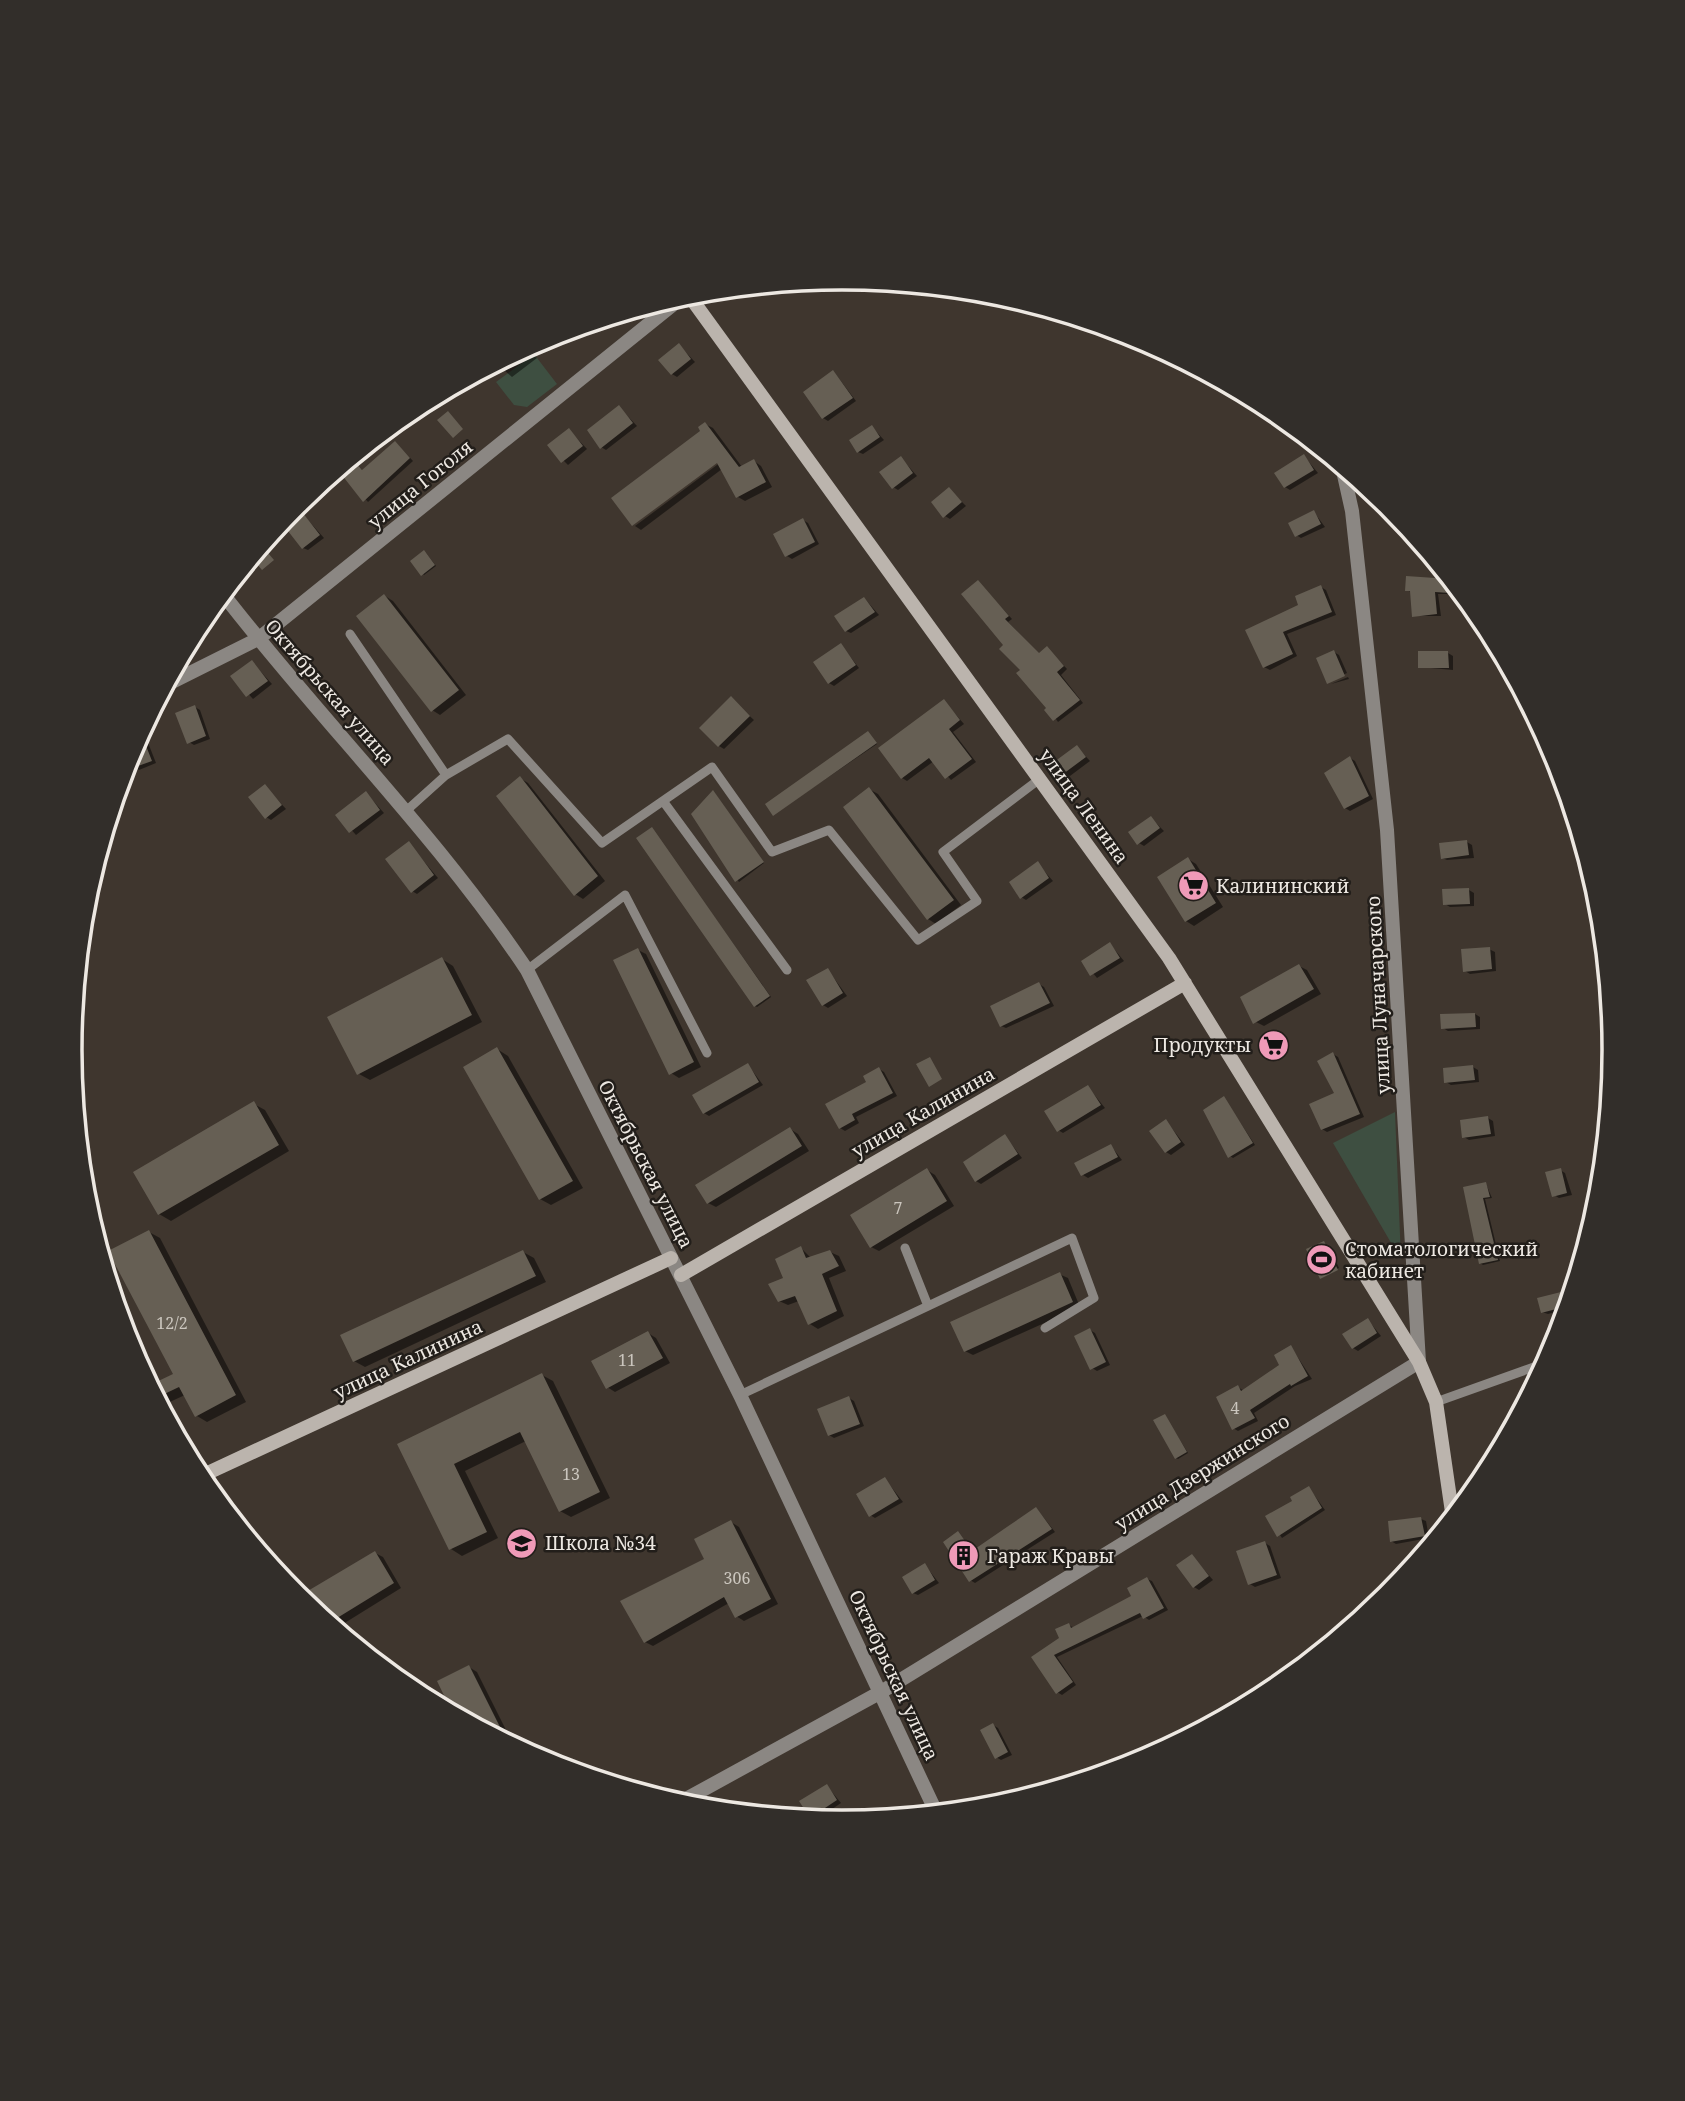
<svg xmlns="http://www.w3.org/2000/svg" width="1685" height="2101" font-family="'Noto Serif',serif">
<rect width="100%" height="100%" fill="#3f362e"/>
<path fill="#3e4f41" d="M534,354L557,384L527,407L514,405L496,382Z
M1395,1112L1401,1260L1333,1143Z"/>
<path fill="#0007" d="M679,345L695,362L677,377L672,374Z
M528,347L537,358L512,377L497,364Z
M834,372L856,401L828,421L823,418Z
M619,407L637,426L606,450L601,447Z
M705,424L713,428L742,467L754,461L761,466L772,487L745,501L738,497L722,469L641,530L635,526L725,459L723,456L633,525L613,498L702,432Z
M872,427L884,440L863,454L858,452Z
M569,430L587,449L568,465L549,446Z
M396,443L413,461L368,502L339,469L352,458L363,471Z
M1304,456L1318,473L1290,490L1285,487Z
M901,458L917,476L898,490L893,487Z
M949,489L966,506L950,519L945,516Z
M299,510L324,538L308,550L303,548Z
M1314,512L1325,527L1301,538L1296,535Z
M803,520L808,523L819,544L792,559L787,556Z
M426,553L436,566L424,575L423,574Z
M1450,579L1454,584L1453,594H1438L1441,616H1414L1411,592L1407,590Z
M978,582L1012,619L1008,622L1040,655L1047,648L1067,669L1061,675L1083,703L1058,722L1006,645Z
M1321,587L1326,590L1336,615L1287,634L1297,656L1270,670L1264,667L1247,630L1300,606Z
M385,596L393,601L466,695L440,715L432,710Z
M865,599L879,615L851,633L846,631Z
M841,645L859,668L834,686L829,683Z
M1334,652L1339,655L1347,673L1329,681Z
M1448,653L1453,656V670L1420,667Z
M252,662L272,684L253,699L233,677Z
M1348,677L1349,679L1331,684Z
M731,699L754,720L724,749L719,746Z
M944,701L964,724L953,732L976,762L951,780L934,761L907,781L902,778Z
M195,707L200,710L210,739L194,745L189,742Z
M141,733L145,735L156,763L139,770L134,767L129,754Z
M870,735L877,744L774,814Z
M1077,747L1090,761L1070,776L1065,773Z
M1350,758L1355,761L1373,799L1350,811L1345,808Z
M520,778L528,783L605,881L583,899L575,894Z
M265,786L286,809L271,820L266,817Z
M869,789L878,794L961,905L936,924L928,919Z
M714,792L764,863L739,882L693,814Z
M366,793L384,813L356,835L338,815Z
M1151,818L1164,831L1144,846L1139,843Z
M652,829L771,997L757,1007L755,1006Z
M1467,842L1472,845L1474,858L1447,860L1442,858Z
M409,844L438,878L417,894L412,891Z
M1188,859L1196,864L1223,907L1194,926L1186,921Z
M1038,864L1053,881L1026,900L1021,897Z
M1469,890L1474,893V906L1450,907L1445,904Z
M1110,944L1124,961L1097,978L1083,961Z
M1489,949L1495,952L1496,971L1470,974L1465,971Z
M638,950L646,954L701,1067L679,1078L671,1073Z
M442,959L453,966L482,1022L370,1080L359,1074Z
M1299,966L1307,970L1321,994L1264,1026L1256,1022Z
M828,970L847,996L828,1008L823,1005Z
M1039,984L1044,987L1054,1006L1006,1028L1001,1026Z
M1475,1014L1480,1017V1029L1448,1031L1443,1028Z
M497,1049L508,1056L583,1188L551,1205L540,1199Z
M1333,1054L1338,1057L1364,1117L1327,1132L1322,1129L1337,1094Z
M748,1065L763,1085L709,1116L704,1113Z
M1473,1067L1478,1070L1479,1082L1451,1085L1446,1082Z
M879,1069L884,1072L897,1096L856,1117L859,1123L845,1131L840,1128Z
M1088,1087L1105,1108L1063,1133L1058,1130Z
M1224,1098L1255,1145L1233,1158L1230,1156Z
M254,1104L265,1110L289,1151L171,1221L159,1214Z
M1488,1118L1493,1121L1495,1136L1469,1140L1464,1137Z
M1166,1121L1185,1145L1171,1155L1166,1152Z
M790,1129L798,1134L809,1151L716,1207L708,1203Z
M1005,1136L1022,1158L981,1184L976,1181Z
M1111,1146L1122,1160L1088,1178L1083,1175Z
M927,1170L935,1175L954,1206L879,1251L871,1247Z
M1560,1170L1565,1173L1572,1195L1559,1198L1554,1195Z
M1486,1184L1492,1198L1485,1199L1500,1261L1483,1265L1480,1263L1465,1188Z
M149,1232L160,1238L246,1402L207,1422L197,1416L185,1395L161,1406L150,1386L175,1375Z
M1324,1243L1329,1246L1339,1268L1322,1276Z
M801,1248L811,1258L830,1252L839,1256L846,1271L829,1278L844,1316L818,1329L810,1324L799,1301L788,1305L779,1301L785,1279Z
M523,1252L534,1258L546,1282L365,1367L354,1361Z
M1059,1274L1068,1278L1080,1307L973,1355L965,1351Z
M1565,1293L1571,1299L1567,1309L1548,1314L1542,1312Z
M1368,1320L1381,1336L1358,1351L1353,1348Z
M1090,1330L1095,1333L1110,1365L1097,1371L1092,1368Z
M648,1333L656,1338L670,1363L615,1392L607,1387Z
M1291,1347L1312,1379L1295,1386L1254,1413L1258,1421L1238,1431L1233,1428L1238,1387L1244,1391L1282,1366Z
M542,1375L553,1381L610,1498L571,1517L560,1511L526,1441L465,1471L498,1538L462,1556L451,1549L399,1445Z
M849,1398L854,1401L864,1426L834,1438L829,1435Z
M1165,1416L1188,1453L1178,1459L1176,1458Z
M885,1479L903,1502L875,1518L870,1515Z
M1309,1488L1325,1510L1282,1538L1268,1517L1294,1502Z
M1037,1509L1055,1532L975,1583L970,1580L958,1534L974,1552Z
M1421,1519L1426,1521L1429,1538L1396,1544L1391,1541Z
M731,1522L739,1527L778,1604L744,1621L736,1616L729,1603L653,1646L645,1642Z
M1265,1543L1270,1546L1281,1578L1255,1587L1250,1584Z
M375,1553L383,1557L401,1588L335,1629L312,1610L304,1596Z
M1192,1556L1213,1580L1199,1590L1194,1587Z
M925,1565L939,1583L918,1595L913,1593Z
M1147,1579L1152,1581L1168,1610L1149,1620L1143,1616L1057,1657L1076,1685L1062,1695L1057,1692L1033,1658L1061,1638L1069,1625L1074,1628L1134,1597Z
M469,1667L477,1672L507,1732L497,1737L456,1715L439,1682Z
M993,1725L998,1728L1012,1755L1001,1760L996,1757Z
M827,1786L841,1803L816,1820L811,1817Z
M1023,1787L1031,1797L1000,1806L997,1800Z"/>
<path fill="#665f54" d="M679,343L691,359L671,375L658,360Z
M833,370L853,398L822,419L803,392Z
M619,405L633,423L600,449L587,430Z
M448,411L463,429L453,438L437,420Z
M705,422L739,467L754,459L766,482L736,498L717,463L632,526L611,498L700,431L698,427Z
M872,425L880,437L857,453L849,440Z
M569,428L583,446L561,463L547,445Z
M395,441L410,458L363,502L338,470L352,458L362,470Z
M1304,454L1314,470L1284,488L1274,473Z
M901,456L913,473L892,489L879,472Z
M949,487L962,502L943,518L931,502Z
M299,508L320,535L302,549L281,522Z
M1314,510L1321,524L1295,537L1288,523Z
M803,518L815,542L785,557L773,534Z
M262,546L274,560L262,570L252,558Z
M424,550L435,565L421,576L410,561Z
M1406,576L1450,579V593L1435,592L1437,614L1412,617L1410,591H1405Z
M978,580L1009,616L1005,619L1039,653L1047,646L1064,666L1057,672L1080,700L1053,721L1044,710L1046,708L1016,673L1020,670L999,649L1003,645L961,594Z
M1321,585L1332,612L1283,632L1293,654L1263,668L1245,630L1298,605L1295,596Z
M384,594L459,690L431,712L356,616Z
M864,597L875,612L845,632L834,616Z
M841,643L856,665L828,684L813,662Z
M1334,650L1345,676L1327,684L1316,658Z
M1418,651H1448L1449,668H1418Z
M252,660L268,681L246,697L230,676Z
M731,696L750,716L718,747L699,728Z
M944,699L960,720L949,729L972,759L945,779L929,758L901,779L878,748Z
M195,705L206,736L187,744L175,713Z
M868,731L877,743L773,816L765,804Z
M141,733L152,761L124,771L129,755Z
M1077,745L1086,757L1063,774L1054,762Z
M1350,756L1369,796L1344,809L1324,773Z
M520,776L598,876L574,896L496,796Z
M265,784L282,805L265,819L248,797Z
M869,787L954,900L927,920L843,807Z
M713,790L764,862L735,882L691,814Z
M366,791L380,810L349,833L335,815Z
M1151,816L1160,828L1137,845L1128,832Z
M652,827L770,996L754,1007L636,838Z
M1467,840L1469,855L1441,859L1439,843Z
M409,841L434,875L411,893L385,859Z
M1188,857L1216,903L1185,922L1157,877Z
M1038,861L1049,878L1020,899L1009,882Z
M1469,888L1470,904L1443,905L1442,889Z
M1110,942L1120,958L1090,976L1081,961Z
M1490,947L1492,969L1463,972L1461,949Z
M638,948L694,1062L669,1075L613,960Z
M442,957L472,1015L357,1075L327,1017Z
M1299,964L1314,989L1253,1024L1240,997Z
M828,968L843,993L822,1006L806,980Z
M1039,982L1050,1003L1000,1027L990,1006Z
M1475,1013L1476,1027L1441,1029L1440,1014Z
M497,1047L573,1181L539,1200L463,1067Z
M1333,1052L1360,1114L1321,1130L1309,1104L1334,1093L1317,1061Z
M930,1057L942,1079L929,1087L916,1064Z
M748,1063L759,1082L703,1114L692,1095Z
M1473,1065L1475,1080L1444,1083L1443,1068Z
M879,1067L893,1093L852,1114L855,1120L839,1129L825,1104L866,1082L863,1076Z
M1088,1085L1101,1105L1057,1132L1044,1111Z
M1224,1096L1253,1143L1228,1158L1203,1110Z
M254,1101L279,1145L158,1215L133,1172Z
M1488,1116L1491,1134L1462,1138L1460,1120Z
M1166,1119L1181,1142L1165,1153L1149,1131Z
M790,1127L802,1146L707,1204L695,1185Z
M1005,1134L1018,1154L975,1182L963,1162Z
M1111,1144L1118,1157L1081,1176L1074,1163Z
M927,1168L947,1201L870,1248L850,1215Z
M1561,1168L1567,1193L1552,1197L1545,1172Z
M1486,1182L1490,1197L1483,1198L1498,1260L1479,1264L1463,1187Z
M149,1230L236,1395L195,1417L179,1387L156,1398L150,1385L173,1374L108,1251Z
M1324,1241L1338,1270L1320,1279L1306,1249Z
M801,1246L806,1258L830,1250L839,1266L822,1274L837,1311L808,1325L795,1296L778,1302L768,1284L783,1278L775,1259Z
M523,1250L536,1276L353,1362L340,1335Z
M1060,1272L1073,1302L964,1352L950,1322Z
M1565,1291L1568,1306L1541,1313L1537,1298Z
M1368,1318L1377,1333L1352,1349L1342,1334Z
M1090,1328L1106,1362L1090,1370L1074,1336Z
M648,1331L663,1358L606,1389L591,1361Z
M1291,1345L1308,1376L1291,1386L1290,1384L1250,1410L1255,1418L1232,1430L1216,1397L1238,1385L1241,1391L1279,1365L1274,1355Z
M542,1373L600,1492L559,1512L520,1432L454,1464L487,1532L449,1550L397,1444Z
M849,1396L860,1424L828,1436L817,1409Z
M1165,1414L1187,1452L1175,1459L1153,1420Z
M885,1477L899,1499L869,1517L856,1494Z
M1309,1486L1322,1508L1277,1537L1265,1516L1292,1501L1290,1497Z
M1036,1507L1052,1529L969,1582L943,1542L958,1531L972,1551Z
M1421,1517L1425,1536L1390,1542L1388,1521Z
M731,1520L771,1599L735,1618L724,1597L644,1643L620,1601L704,1559L694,1539Z
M1265,1541L1277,1575L1248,1585L1236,1551Z
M375,1551L394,1583L329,1623L308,1606L301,1595Z
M1192,1554L1209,1576L1193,1588L1176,1565Z
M925,1563L935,1580L912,1594L902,1577Z
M1147,1577L1164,1608L1143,1619L1140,1613L1054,1655L1073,1682L1056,1694L1031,1657L1059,1638L1055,1629L1069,1623L1071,1628L1131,1596L1127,1588Z
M469,1665L500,1727L489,1733L453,1714L437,1681Z
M993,1723L1008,1752L995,1759L980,1730Z
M827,1784L837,1800L810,1818L799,1801Z"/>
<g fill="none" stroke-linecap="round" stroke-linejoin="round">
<path stroke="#8b8783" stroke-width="9" d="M350,634L446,775
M663,801L787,970
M406,811L446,775L508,739L602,843L712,767L772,852L829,830L918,940L977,901L943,852L1041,778
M527,970L625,895L707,1053
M905,1248L928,1306
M740,1395L1072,1238L1094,1298L1045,1328
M1436,1402L1548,1362"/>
<path stroke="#8b8783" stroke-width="14" d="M223,594C321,721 437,835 527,970L740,1395L937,1814
M166,685L258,639L686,294
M677,1804L881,1692L1419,1362L1387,830L1352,511L1342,466"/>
<path stroke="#bbb4ad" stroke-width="14" d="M688,294L1169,958L1419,1362L1436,1402L1453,1519
M681,1275L1185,983
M199,1477L671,1258"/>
</g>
<defs>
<symbol id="supermarket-disc" viewBox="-11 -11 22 22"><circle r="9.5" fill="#ef9ab8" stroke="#221e1a"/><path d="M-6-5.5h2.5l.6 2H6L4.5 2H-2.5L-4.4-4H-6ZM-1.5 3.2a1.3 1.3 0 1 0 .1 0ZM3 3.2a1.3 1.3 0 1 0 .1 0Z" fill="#111"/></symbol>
<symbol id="stadium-disc" viewBox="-11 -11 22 22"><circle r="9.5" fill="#ef9ab8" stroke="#221e1a"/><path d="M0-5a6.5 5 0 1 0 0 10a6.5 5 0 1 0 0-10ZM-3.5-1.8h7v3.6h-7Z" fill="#111"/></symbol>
<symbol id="school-disc" viewBox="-11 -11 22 22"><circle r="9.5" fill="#ef9ab8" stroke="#221e1a"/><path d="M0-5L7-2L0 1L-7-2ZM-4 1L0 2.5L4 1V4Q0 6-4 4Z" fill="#111"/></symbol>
<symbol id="building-disc" viewBox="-11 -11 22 22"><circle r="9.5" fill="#ef9ab8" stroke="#221e1a"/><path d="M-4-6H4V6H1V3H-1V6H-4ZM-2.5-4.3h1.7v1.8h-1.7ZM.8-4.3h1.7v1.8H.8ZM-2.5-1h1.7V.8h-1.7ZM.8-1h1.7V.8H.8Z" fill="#111"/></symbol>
</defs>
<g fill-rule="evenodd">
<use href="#supermarket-disc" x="1176" y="868" width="35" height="35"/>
<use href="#supermarket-disc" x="1256" y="1028" width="35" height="35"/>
<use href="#stadium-disc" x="1304" y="1242" width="35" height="35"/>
<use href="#school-disc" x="504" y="1526" width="35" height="35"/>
<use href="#building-disc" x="946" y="1538" width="35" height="35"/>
</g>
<g text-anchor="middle" stroke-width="5" stroke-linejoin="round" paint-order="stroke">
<g font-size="16" fill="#cbc6be">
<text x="898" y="1214">7</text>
<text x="172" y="1329">12/2</text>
<text x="627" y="1366">11</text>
<text x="1235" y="1414">4</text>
<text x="571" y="1480">13</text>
<text x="737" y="1584">306</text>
</g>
<g font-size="19" fill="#ede8e2" stroke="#221e1a">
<text transform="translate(420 484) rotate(-39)" y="7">улица Гоголя</text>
<text transform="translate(330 692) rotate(49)" y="7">Октябрьская улица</text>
<text transform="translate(1084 806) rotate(54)" y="7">улица Ленина</text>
<text transform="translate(1378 995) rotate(-93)" y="7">улица Луначарского</text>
<text transform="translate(923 1112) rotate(-30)" y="7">улица Калинина</text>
<text transform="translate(646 1164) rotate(63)" y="7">Октябрьская улица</text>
<text transform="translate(408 1359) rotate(-25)" y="7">улица Калинина</text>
<text transform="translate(1202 1472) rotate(-32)" y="7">улица Дзержинского</text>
<text transform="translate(894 1675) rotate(65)" y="7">Октябрьская улица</text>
</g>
<g font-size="19" fill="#ede8e2" stroke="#221e1a" text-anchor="start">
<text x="1216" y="893">Калининский</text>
<text x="1251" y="1052" text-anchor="end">Продукты</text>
<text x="1345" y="1256">Стоматологический<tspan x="1345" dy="22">кабинет</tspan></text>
<text x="545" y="1550">Школа №34</text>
<text x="987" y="1563">Гараж Кравы</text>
</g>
</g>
<path d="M0 0H1685V2101H0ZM82 1050a760 760 0 1 1 1520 0a760 760 0 1 1-1520 0Z" fill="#322e2a" fill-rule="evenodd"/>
<path fill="none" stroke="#ede8e2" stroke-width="3.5" d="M82 1050a760 760 0 1 1 1520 0a760 760 0 1 1-1520 0Z"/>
</svg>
